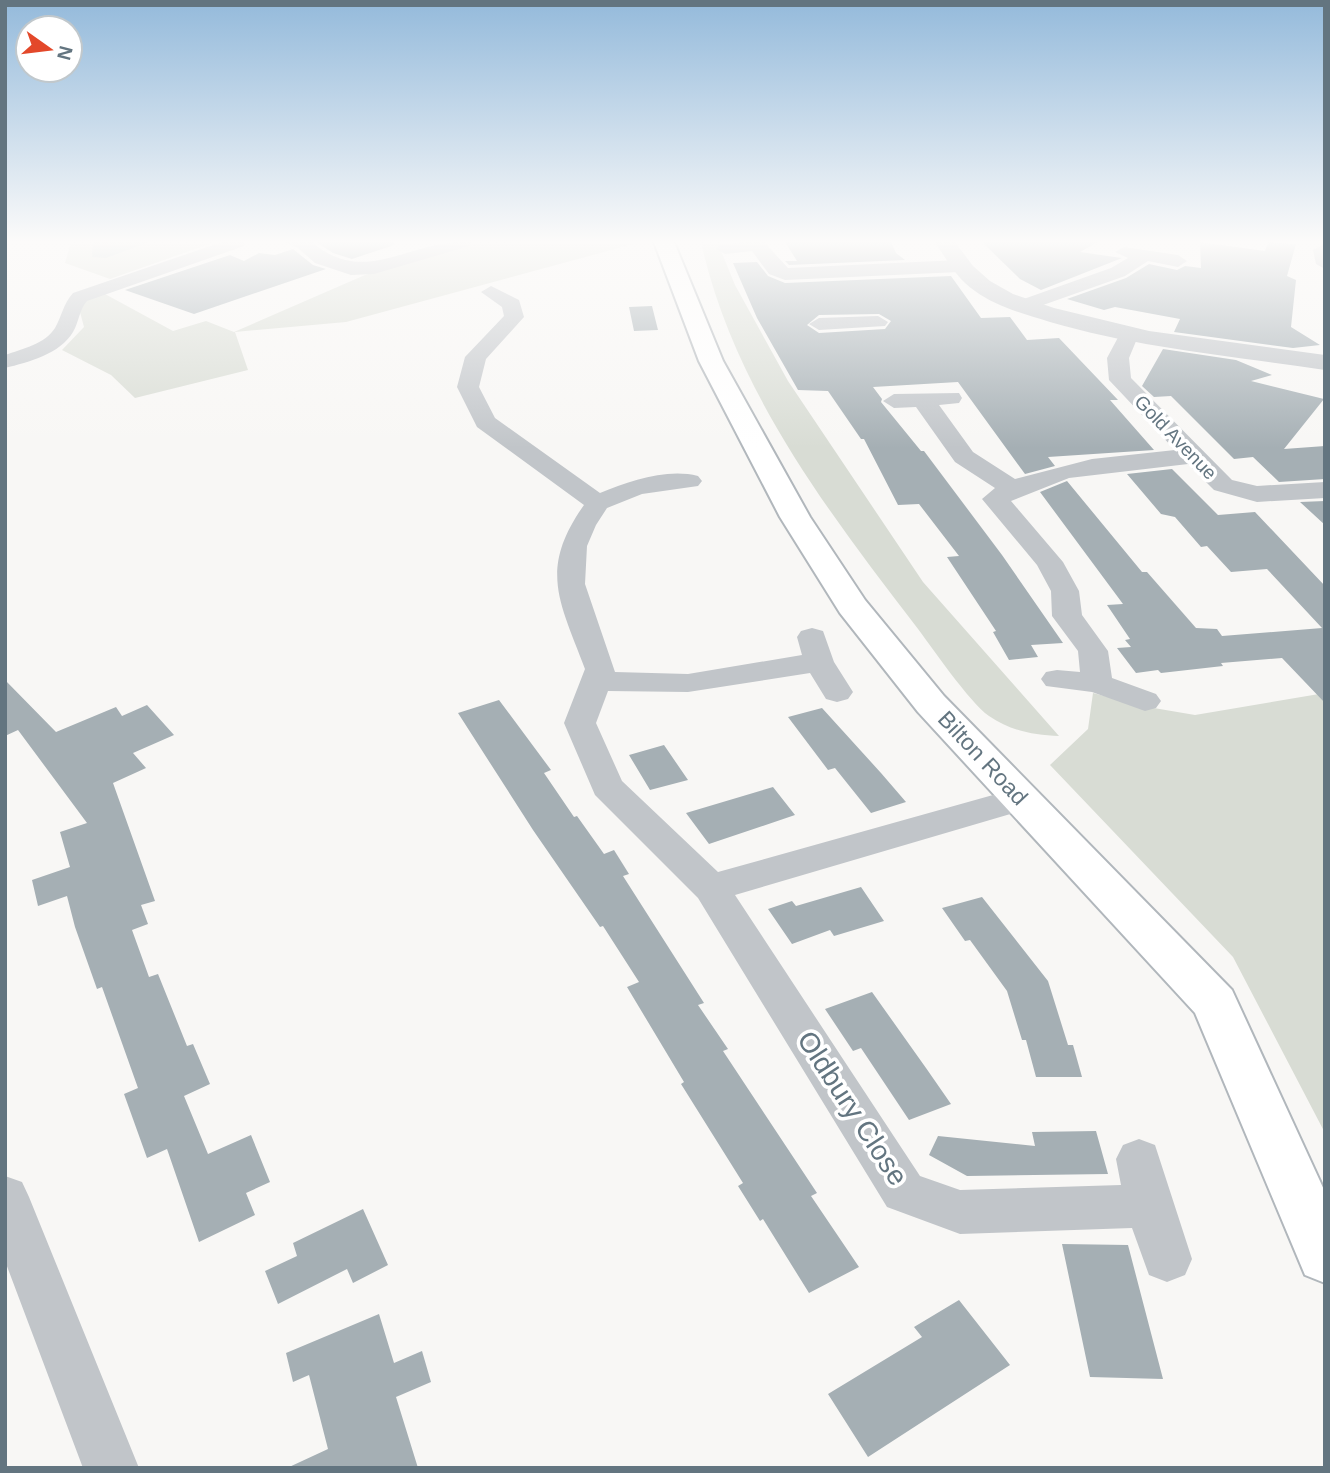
<svg xmlns="http://www.w3.org/2000/svg" width="1330" height="1473" font-family="Helvetica,sans-serif">
<rect width="100%" height="100%" fill="#f8f7f5"/>
<path fill="#d8dcd4" d="M71,242H215L110,279L65,263Z
M480,242L637,243L346,322L235,332L248,370L135,398L111,375L62,350L84,327L80,312L84,301L105,294L173,331L206,321L234,332L365,275Z
M701,242H722L719,246L735,285L788,381L923,582L1059,736C1033,735 1011,731 989,716C969,702 931,646 915,625C826,509 733,387 701,242Z
M1093,693L1142,706L1195,715L1325,693V1133L1233,957L1050,765L1088,729Z"/>
<path fill="#b6c4c7" d="M93,242H149L106,258L92,257Z"/>
<path fill="#a5afb4" fill-rule="evenodd" d="M316,242H394V245L352,259L333,253Z
M785,242H891L896,253L905,260L789,265L785,261H797Z
M982,242H1098L1080,252L1122,258L1041,290L1020,279Z
M1200,242L1265,251L1268,242L1296,244L1287,276L1296,280L1291,327L1320,345L1293,348L1174,332L1180,319L1115,307L1104,310L1067,299L1126,278L1149,264L1177,270L1185,266L1201,268Z
M293,249L313,265L326,269L194,314L125,290L230,255L244,261L259,253L275,255Z
M757,262L768,276L785,283L951,276L981,318L1010,317L1027,340L1059,338L1118,400H1110L1154,450L1048,457L1055,466L1025,474L958,382L873,387L882,399L881,402L921,451H924L1002,555L1063,643L1031,645L1038,657L1009,660L993,632L996,631L947,557L959,556L919,504L898,505L864,439H861L828,391L798,390L757,318L733,263ZM879,314L891,321L885,329L819,333L807,325L819,315Z
M652,306L658,330L634,331L629,307Z
M1163,349L1236,360L1272,375L1251,381L1324,399L1284,449L1325,446V479L1279,482L1253,457L1234,459L1171,396L1154,397L1142,386Z
M1172,469L1218,515L1255,512L1325,586V703L1282,658L1221,663L1223,666L1161,673L1158,670L1136,673L1117,648L1131,647L1125,640L1130,639L1107,605L1123,604L1040,492L1067,481L1142,572H1147L1196,628L1217,629L1222,636L1322,628L1267,569L1231,572L1207,546L1201,547L1175,517L1161,514L1127,474Z
M1325,501V525L1300,502Z
M5,680L56,732L116,707L122,716L147,705L174,735L133,753L146,768L113,783L155,901L141,905L148,924L132,930L149,977L158,974L187,1046L193,1044L210,1084L184,1096L208,1154L251,1135L270,1182L246,1193L255,1215L199,1242L167,1149L147,1158L124,1094L138,1088L102,987L97,989L75,927L67,896L38,906L32,880L70,867L60,832L87,823L18,730L5,736Z
M499,700L551,770L544,773L574,817L577,816L604,854L614,850L629,874L623,876L704,1003L698,1005L728,1049L723,1051L817,1193L811,1196L859,1267L809,1293L763,1219L760,1221L738,1186L743,1183L681,1084L684,1082L627,987L639,982L603,926L600,927L533,830L458,713Z
M822,708L881,773L906,802L871,813L835,768L828,770L788,717Z
M664,745L688,780L650,790L629,755Z
M773,787L795,815L709,844L686,813Z
M861,887L884,921L834,936L830,930L792,944L768,909L792,901L796,906Z
M982,897L1048,981L1068,1045H1073L1082,1077H1036L1026,1040H1022L1007,991L970,940L965,941L942,908Z
M872,992L926,1068L951,1104L909,1120L861,1048L853,1051L825,1009Z
M1096,1131L1108,1174L967,1176L929,1155L938,1136L1035,1146L1032,1132Z
M363,1209L388,1265L353,1283L347,1269L278,1304L265,1271L297,1256L293,1243Z
M1062,1244L1128,1245L1163,1379L1090,1377Z
M959,1300L1010,1365L868,1457L828,1394L922,1337L914,1327Z
M379,1314L394,1363L422,1351L431,1382L396,1397L418,1468H287L328,1449L309,1375L293,1382L286,1353Z"/>
<g fill="none" stroke-linecap="round" stroke-linejoin="round">
<defs>
<path id="secondary" d="M654,242H674L723,361L810,517L865,600L944,696L1232,990L1325,1192V1283L1305,1275L1195,1013L918,712L840,613L780,517L699,361Z"/>
</defs>
<use href="#secondary" stroke="#b1b7bc" stroke-width="4"/>
<path fill="#c1c5c9" fill-rule="evenodd" d="M222,242H247L244,246L87,301C79,310 79,322 73,332C60,354 29,362 5,368V355C22,349 45,344 55,328C62,316 63,304 73,293Z
M284,242H312C366,289 412,237 472,242L469,246L374,274L351,275L315,263L298,248Z
M741,242H764L788,268L959,260L968,266L959,272L785,280L769,274L752,251L725,254L716,249L719,245Z
M1322,245H1325V269L1316,264L1313,250Z
M1124,247L1178,255L1187,261L1178,267L1148,261L1125,276L1029,310L1022,312L1012,306L1015,302L1111,268L1128,258L1115,252Z
M491,286L519,300L524,317L486,359L479,387L495,418L600,493C629,481 667,468 698,476L702,481L698,486L642,494L607,508L596,525L587,546L585,584L615,672L688,674L802,655L797,637L801,631L812,628L823,631L834,662L853,692L848,699L837,702L826,699L810,673L688,692L608,691L596,723L622,781L718,872L1022,787L1034,791L1040,799L1034,807L735,895L920,1176L960,1190L1121,1185L1116,1159L1123,1145L1139,1139L1155,1145L1192,1259L1185,1275L1167,1282L1149,1275L1132,1228L960,1234L887,1207L698,898L595,795L564,723L585,669C560,602 538,570 584,505L477,427L457,387L465,357L504,316L502,307L481,292Z
M878,316L888,322L885,326L819,330L809,324L819,318Z
M1129,328L1139,334L1129,358L1131,378L1232,480L1257,486L1325,482V498L1257,502L1214,490L1188,464L1069,478L1011,501L1063,562L1079,591L1082,615L1108,651L1112,678L1156,694L1161,701L1156,708L1145,711L1092,692L1046,686L1041,679L1046,672L1057,670L1080,672L1078,651L1052,616L1051,591L1037,565L982,499L995,488L955,462L916,407L894,408L883,401L894,394L959,393L962,398L959,403L939,405L973,452L1015,479L1092,459L1175,450L1109,380L1107,358L1122,330Z
M5,1176L22,1182L29,1197L139,1468H83L5,1261Z"/>
<path fill="#c1c5c9" fill-rule="evenodd" d="M935,242H955L973,266L990,281L1013,294L1054,308L1149,331L1325,355V370C1233,356 1139,348 1050,322C1024,314 997,307 975,291C957,279 947,260 935,242Z"/>
<use href="#secondary" fill="#fff" fill-rule="evenodd"/>
</g>
<linearGradient id="sky" x2="0" y2="1"><stop stop-color="#94badb"/><stop offset="0.54" stop-color="#fcfbfa"/><stop offset="1" stop-color="#fcfbfa" stop-opacity="0"/></linearGradient>
<rect width="1330" height="448" fill="url(#sky)"/>
<g text-anchor="middle" stroke-width="7" stroke-linejoin="round" paint-order="stroke">
<g font-size="19" fill="#637580" stroke="#fff">
<text transform="translate(1176 437) rotate(46)" y="7">Gold Avenue</text>
</g>
<g font-size="23" fill="#637580" stroke="#fff">
<text transform="translate(983 758) rotate(47)" y="8">Bilton Road</text>
</g>
<g font-size="28" fill="#637580" stroke="#fff">
<text transform="translate(853 1108) rotate(57)" y="10">Oldbury Close</text>
</g>
</g>
<rect width="1330" height="1473" fill="none" stroke="#637580" stroke-width="14"/>
<g transform="translate(49 49) rotate(104)"><circle r="33" fill="#ffffff" stroke="#c1c8cc" stroke-width="2"/>
<path d="M0-5L12 26L0 18L-12 26Z" fill="#e3482a"/>
<text y="-10" font-size="19" font-weight="bold" text-anchor="middle" fill="#637580">N</text>
</g>
</svg>
